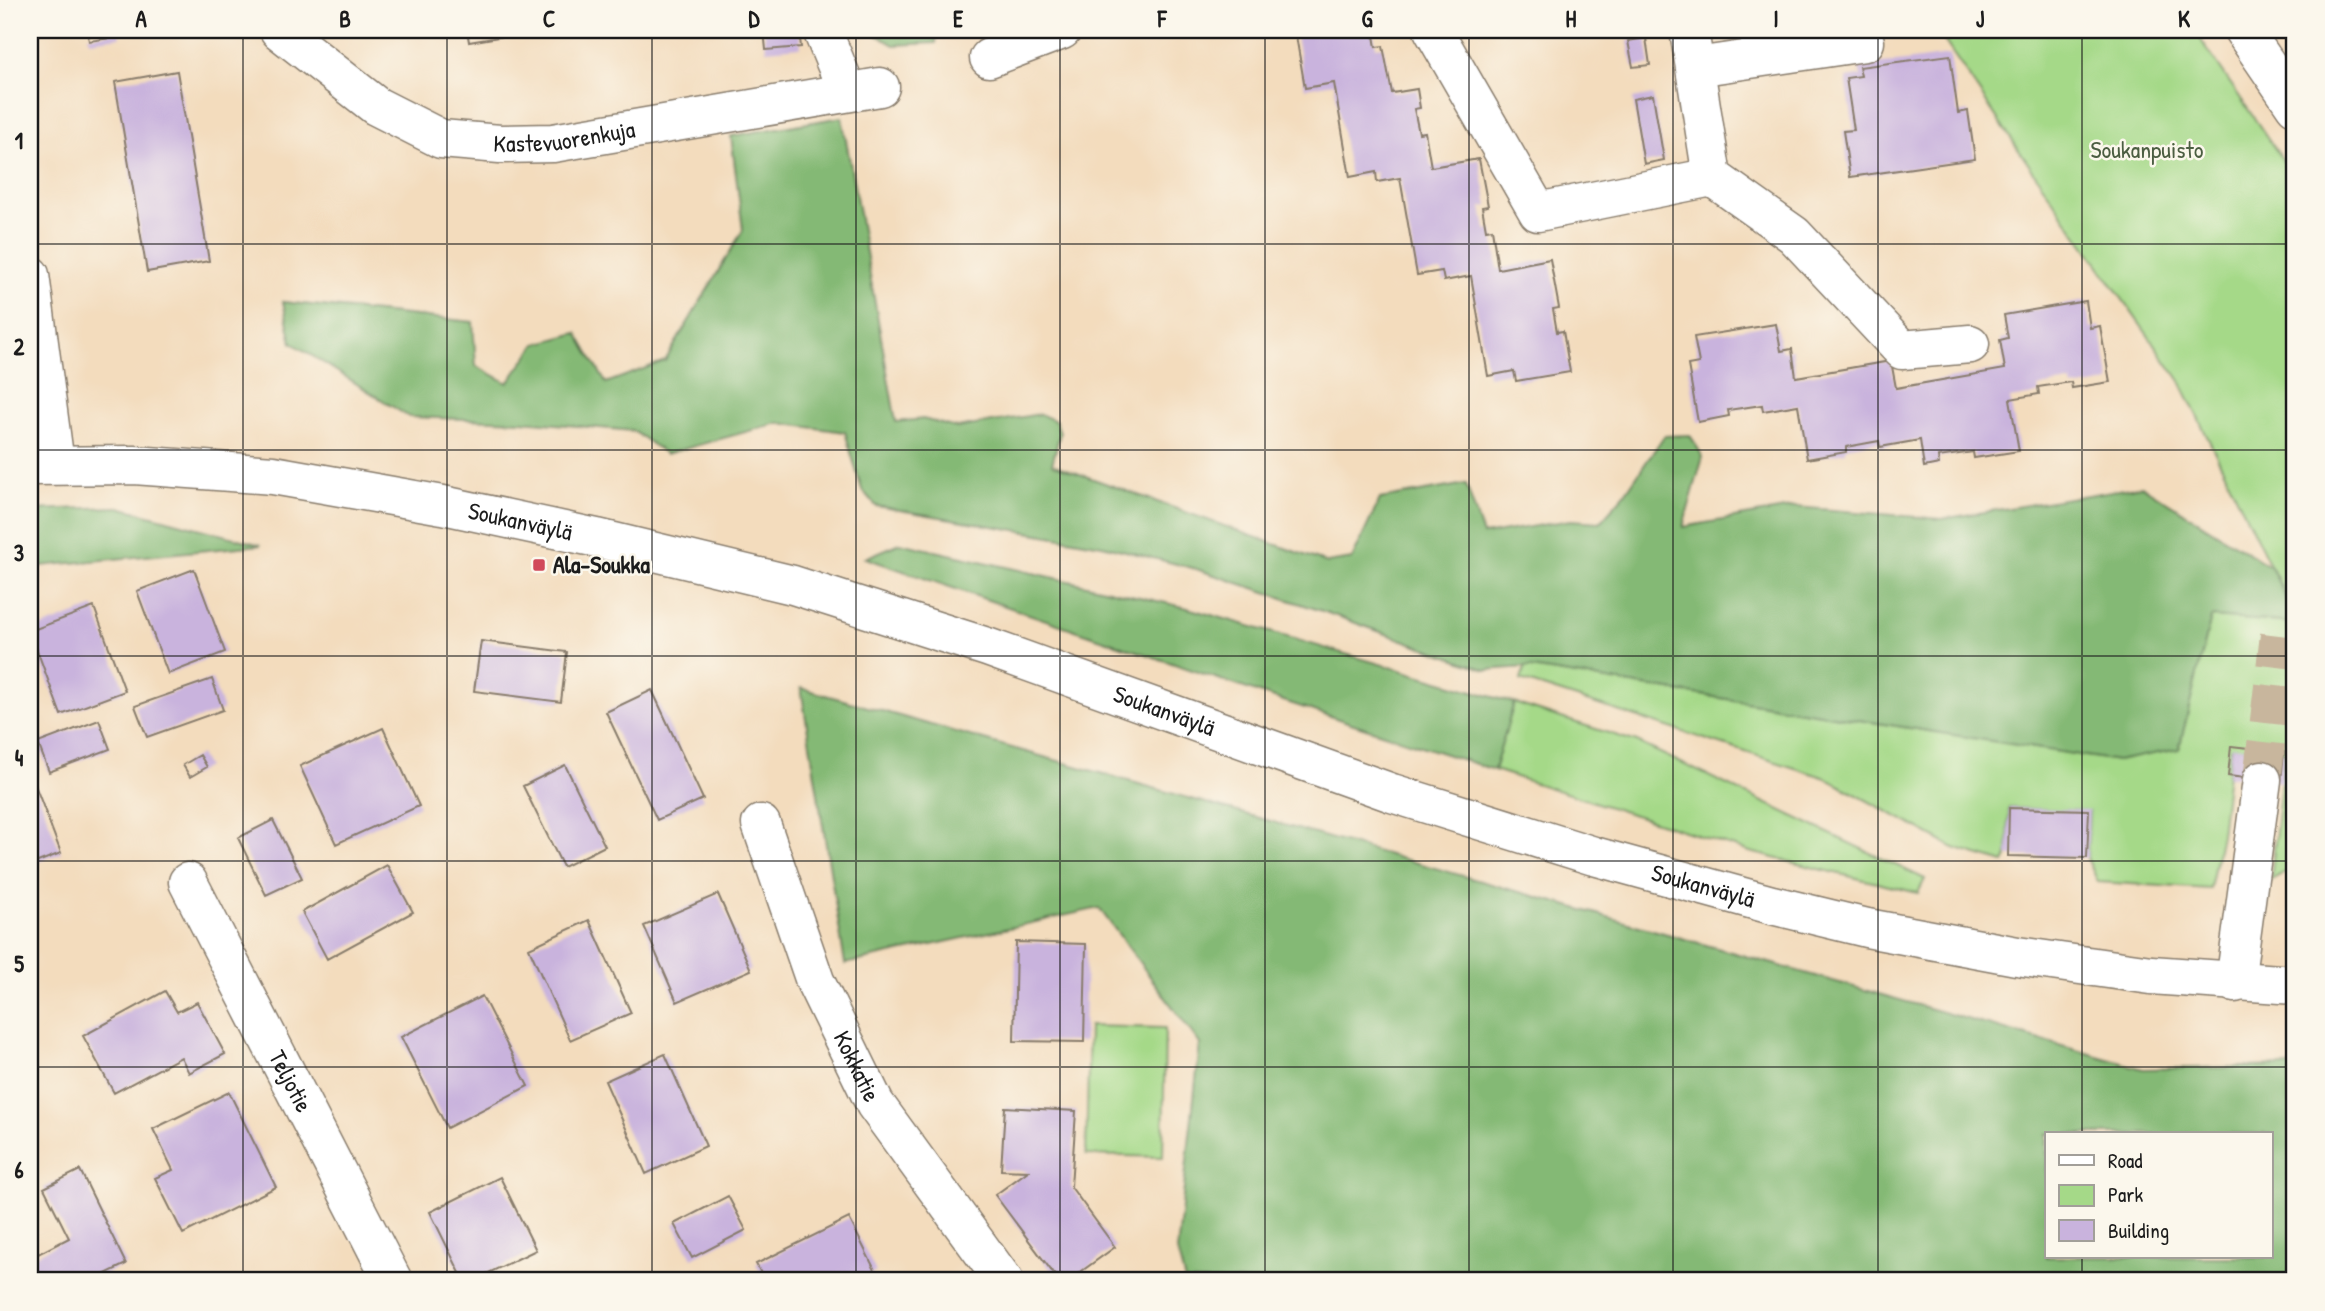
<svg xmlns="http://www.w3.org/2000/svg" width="2325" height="1311" font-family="'Patrick Hand',sans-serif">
<rect width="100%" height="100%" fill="#fbf7ec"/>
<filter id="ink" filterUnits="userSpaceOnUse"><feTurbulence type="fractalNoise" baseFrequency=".0143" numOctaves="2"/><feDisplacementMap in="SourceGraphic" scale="14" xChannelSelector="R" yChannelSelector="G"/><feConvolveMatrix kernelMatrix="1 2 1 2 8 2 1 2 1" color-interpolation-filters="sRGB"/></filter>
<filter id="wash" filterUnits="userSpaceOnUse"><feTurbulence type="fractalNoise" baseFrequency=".00686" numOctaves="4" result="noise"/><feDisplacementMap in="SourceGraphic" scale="28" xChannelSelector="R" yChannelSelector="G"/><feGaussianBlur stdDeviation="1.57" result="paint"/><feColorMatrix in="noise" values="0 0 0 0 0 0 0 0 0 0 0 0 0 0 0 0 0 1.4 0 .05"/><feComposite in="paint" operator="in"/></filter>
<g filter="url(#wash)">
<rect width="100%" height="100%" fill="#f3dcbd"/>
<path fill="#a5d988" stroke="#607a52" stroke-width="2" d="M1937,30H2194L2295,178V616L2180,381L2059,209Z
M2211,617L2295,623V867L2271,880L2284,752L2231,747L2221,834L2210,889L2098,882L2087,858L2089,811L2009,808L2008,856L2004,863L1954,848L1826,778L1521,680L1525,667L2117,761L2179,749Z
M1514,703L1637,742L1925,879L1918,893L1750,852L1494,770Z
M1089,1026L1165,1028L1163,1157L1086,1155Z"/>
<path fill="#84b974" stroke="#506a48" stroke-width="2" fill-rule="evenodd" d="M868,30H937L936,43L894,45Z
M842,117L896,422L923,419L957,428L1040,414L1056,421L1060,433L1052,464L1327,563L1352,559L1380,499L1466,484L1483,535L1570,520L1600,522L1624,495L1664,436L1690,435L1703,457L1683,527L1796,507L1942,519L2142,486L2271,567L2295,616V623L2211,617L2179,749L2117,761L1525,667L1486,670L1325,612L1196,569L1102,545L876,506L862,490L845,432L778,423L666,454L633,431L522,421L409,417L292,343L283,302L473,322L476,366L508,383L536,344L577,333L606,383L665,361L743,230L731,136Z
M118,507H119L261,545L30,567V510Z
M900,543L1184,607L1514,703L1494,770L1262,694L865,558Z
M801,688L2143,1069L2295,1066V1281H1185L1177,1251L1200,1044L1099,908L845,964ZM2271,1134V1257H2047V1134Z"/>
<g id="blocks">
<path fill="#c9b3dd" d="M467,30H504L505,36L469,42Z
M764,30H799L801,47L766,50Z
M1295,30H1373L1376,47L1383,46L1392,93L1417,89L1420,108L1414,109L1419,133L1425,132L1431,167L1479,159L1488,206L1482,207L1486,230L1492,229L1498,269L1550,259L1559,308L1553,309L1557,332L1563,331L1570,372L1516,381L1514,371L1488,376L1471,276L1444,281L1442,271L1417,275L1400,178L1377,182L1376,172L1350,177L1334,83L1305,88Z
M119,32L120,37L89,41L88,36Z
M1646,38L1650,65L1633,67L1628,41Z
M1950,55L1958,113L1968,111L1975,159L1850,177L1843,131L1854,130L1846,78L1861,76L1859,67Z
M177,71L209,261L147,272L115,82Z
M1653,95L1664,160L1644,164L1633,99Z
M2086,301L2090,328L2100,326L2110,382L2072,388L2071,382L2038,387L2039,394L2010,399L2019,451L1974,458L1973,452L1938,457L1939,464L1924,467L1920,440L1880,447L1879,441L1846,447V452L1807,459L1798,405L1763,411L1762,405L1728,410L1729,416L1698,422L1688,365L1699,363L1694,337L1776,324L1781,351L1792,349L1796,377L1891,361L1896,388L2005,369L2000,340L2008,338L2004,315Z
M194,569L225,652L168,674L137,591Z
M94,607L125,691L61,715L30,631Z
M481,641L567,652L561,702L474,691Z
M212,679L223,710L147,737L135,706Z
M652,690L703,799L657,820L606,712Z
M99,720L110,749L49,772L38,743Z
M383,728L419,806L336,844L300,766Z
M2231,746L2284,752L2281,782L2228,776Z
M200,755L207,767L190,777L183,765Z
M565,765L605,846L563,867L523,786Z
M30,772L61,853L30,865Z
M2009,808L2089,810L2087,858L2008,856Z
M273,820L302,878L266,895L238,838Z
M387,865L413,912L327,959L302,912Z
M718,894L751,970L677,1002L644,926Z
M589,920L631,1013L570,1040L529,948Z
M1016,942L1086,944L1084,1042L1014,1041Z
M165,991L177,1012L197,1002L225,1054L189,1073L181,1057L114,1093L83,1036Z
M482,996L528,1086L447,1128L401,1037Z
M665,1054L706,1146L646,1174L605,1081Z
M229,1092L276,1187L183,1234L155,1178L173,1170L153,1129Z
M1005,1107L1076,1111L1071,1187L1115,1247L1068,1281H1059L995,1195L1028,1171L1001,1170Z
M80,1170L126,1264L91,1281H31L30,1258L69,1238L44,1188Z
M500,1177L536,1250L472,1281H464L430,1212Z
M728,1196L746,1230L692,1258L674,1224Z
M849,1218L876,1272L858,1281H765L756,1264Z"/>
</g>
</g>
<g filter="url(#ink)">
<use href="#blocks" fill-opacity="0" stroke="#887c6c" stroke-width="2"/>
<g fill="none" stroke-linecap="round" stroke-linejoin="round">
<path stroke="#c8b69d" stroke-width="38" stroke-dasharray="38 19" stroke-linecap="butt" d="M2262,780L2279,635"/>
<defs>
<g id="minor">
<path id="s1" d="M279,30L376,106L441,139L500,144L553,143L880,87"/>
<path d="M822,30L841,76L845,92"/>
<path d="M1433,30L1538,212L1712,177"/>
<path d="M1689,30L1712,177L1794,235L1902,350L1970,344"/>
<path d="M2243,30L2295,106"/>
<path d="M989,58L1062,30"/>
<path d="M1696,67L1865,42"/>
<path d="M30,275L55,464"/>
<path id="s2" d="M761,824L815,981L875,1104L1004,1281"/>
<path id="s3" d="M188,882L393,1281"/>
<path d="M2235,983L2262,780"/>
</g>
<g id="major">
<path id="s4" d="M30,466L134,465L273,475L443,505L597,538L793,585L987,647L1392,793L1594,856L1772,905L1867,928L2017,956L2151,975L2295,985"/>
</g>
</defs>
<use href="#minor" stroke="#887c6c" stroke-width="41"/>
<use href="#major" stroke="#887c6c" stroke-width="41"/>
<use href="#minor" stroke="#fff" stroke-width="38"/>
<use href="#major" stroke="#fff" stroke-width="38"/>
</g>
</g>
<path fill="none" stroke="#1c1c1c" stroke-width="2" stroke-opacity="0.55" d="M243,30V1281M447,30V1281M652,30V1281M856,30V1281M1060,30V1281M1265,30V1281M1469,30V1281M1673,30V1281M1878,30V1281M2082,30V1134M30,244H2295M30,450H2295M30,656H2295M30,861H2295M30,1067H2295M2082,1257V1281"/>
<rect fill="#d1495b" stroke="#fbf7ec" stroke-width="2.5" x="532" y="558" width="14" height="14" rx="3.5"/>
<g text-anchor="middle" stroke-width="5" stroke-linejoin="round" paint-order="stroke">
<g font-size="24" fill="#1c1c1c" stroke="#fbf7ec">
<text dy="8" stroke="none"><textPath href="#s1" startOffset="320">Kastevuorenkuja</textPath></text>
<text dy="8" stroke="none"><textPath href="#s4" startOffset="495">Soukanväylä</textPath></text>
<text dy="8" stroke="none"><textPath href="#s4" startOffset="1167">Soukanväylä</textPath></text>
<text dy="8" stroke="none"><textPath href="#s4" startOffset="1734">Soukanväylä</textPath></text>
<text dy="8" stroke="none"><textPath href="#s2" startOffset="261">Kokkatie</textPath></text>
<text dy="8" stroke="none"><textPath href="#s3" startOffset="224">Teljotie</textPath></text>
</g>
<g font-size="24" fill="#4c5e42" stroke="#fbf7ec">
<text x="2147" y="158">Soukanpuisto</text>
</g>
<g font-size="24" font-weight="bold" fill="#1c1c1c" stroke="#fbf7ec" text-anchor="start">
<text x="553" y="573">Ala-Soukka</text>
</g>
</g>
<rect width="2325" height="1311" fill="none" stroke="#fbf7ec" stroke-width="77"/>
<rect x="2045" y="1132" width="228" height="126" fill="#fbf7ec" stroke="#a29f99" stroke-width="2"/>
<rect x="2059" y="1155" width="35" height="10" fill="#ffffff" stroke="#a29f99" stroke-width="2"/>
<text x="2108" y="1168" font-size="21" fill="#1c1c1c">Road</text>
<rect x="2059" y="1185" width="35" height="21" fill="#a5d988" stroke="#a29f99" stroke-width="2"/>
<text x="2108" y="1202" font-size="21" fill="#1c1c1c">Park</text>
<rect x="2059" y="1220" width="35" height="21" fill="#c9b3dd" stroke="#a29f99" stroke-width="2"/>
<text x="2108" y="1238" font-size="21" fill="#1c1c1c">Building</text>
<rect x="38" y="38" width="2248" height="1234" fill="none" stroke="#1c1c1c" stroke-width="2.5"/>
<g font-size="23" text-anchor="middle" font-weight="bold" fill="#1c1c1c">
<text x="141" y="27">A</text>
<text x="345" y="27">B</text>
<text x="549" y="27">C</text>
<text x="754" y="27">D</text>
<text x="958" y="27">E</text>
<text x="1162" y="27">F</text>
<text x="1367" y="27">G</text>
<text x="1571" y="27">H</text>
<text x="1776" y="27">I</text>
<text x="1980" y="27">J</text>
<text x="2184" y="27">K</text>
<text x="19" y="149">1</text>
<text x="19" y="355">2</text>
<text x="19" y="561">3</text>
<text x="19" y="766">4</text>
<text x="19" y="972">5</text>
<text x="19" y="1178">6</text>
</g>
</svg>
